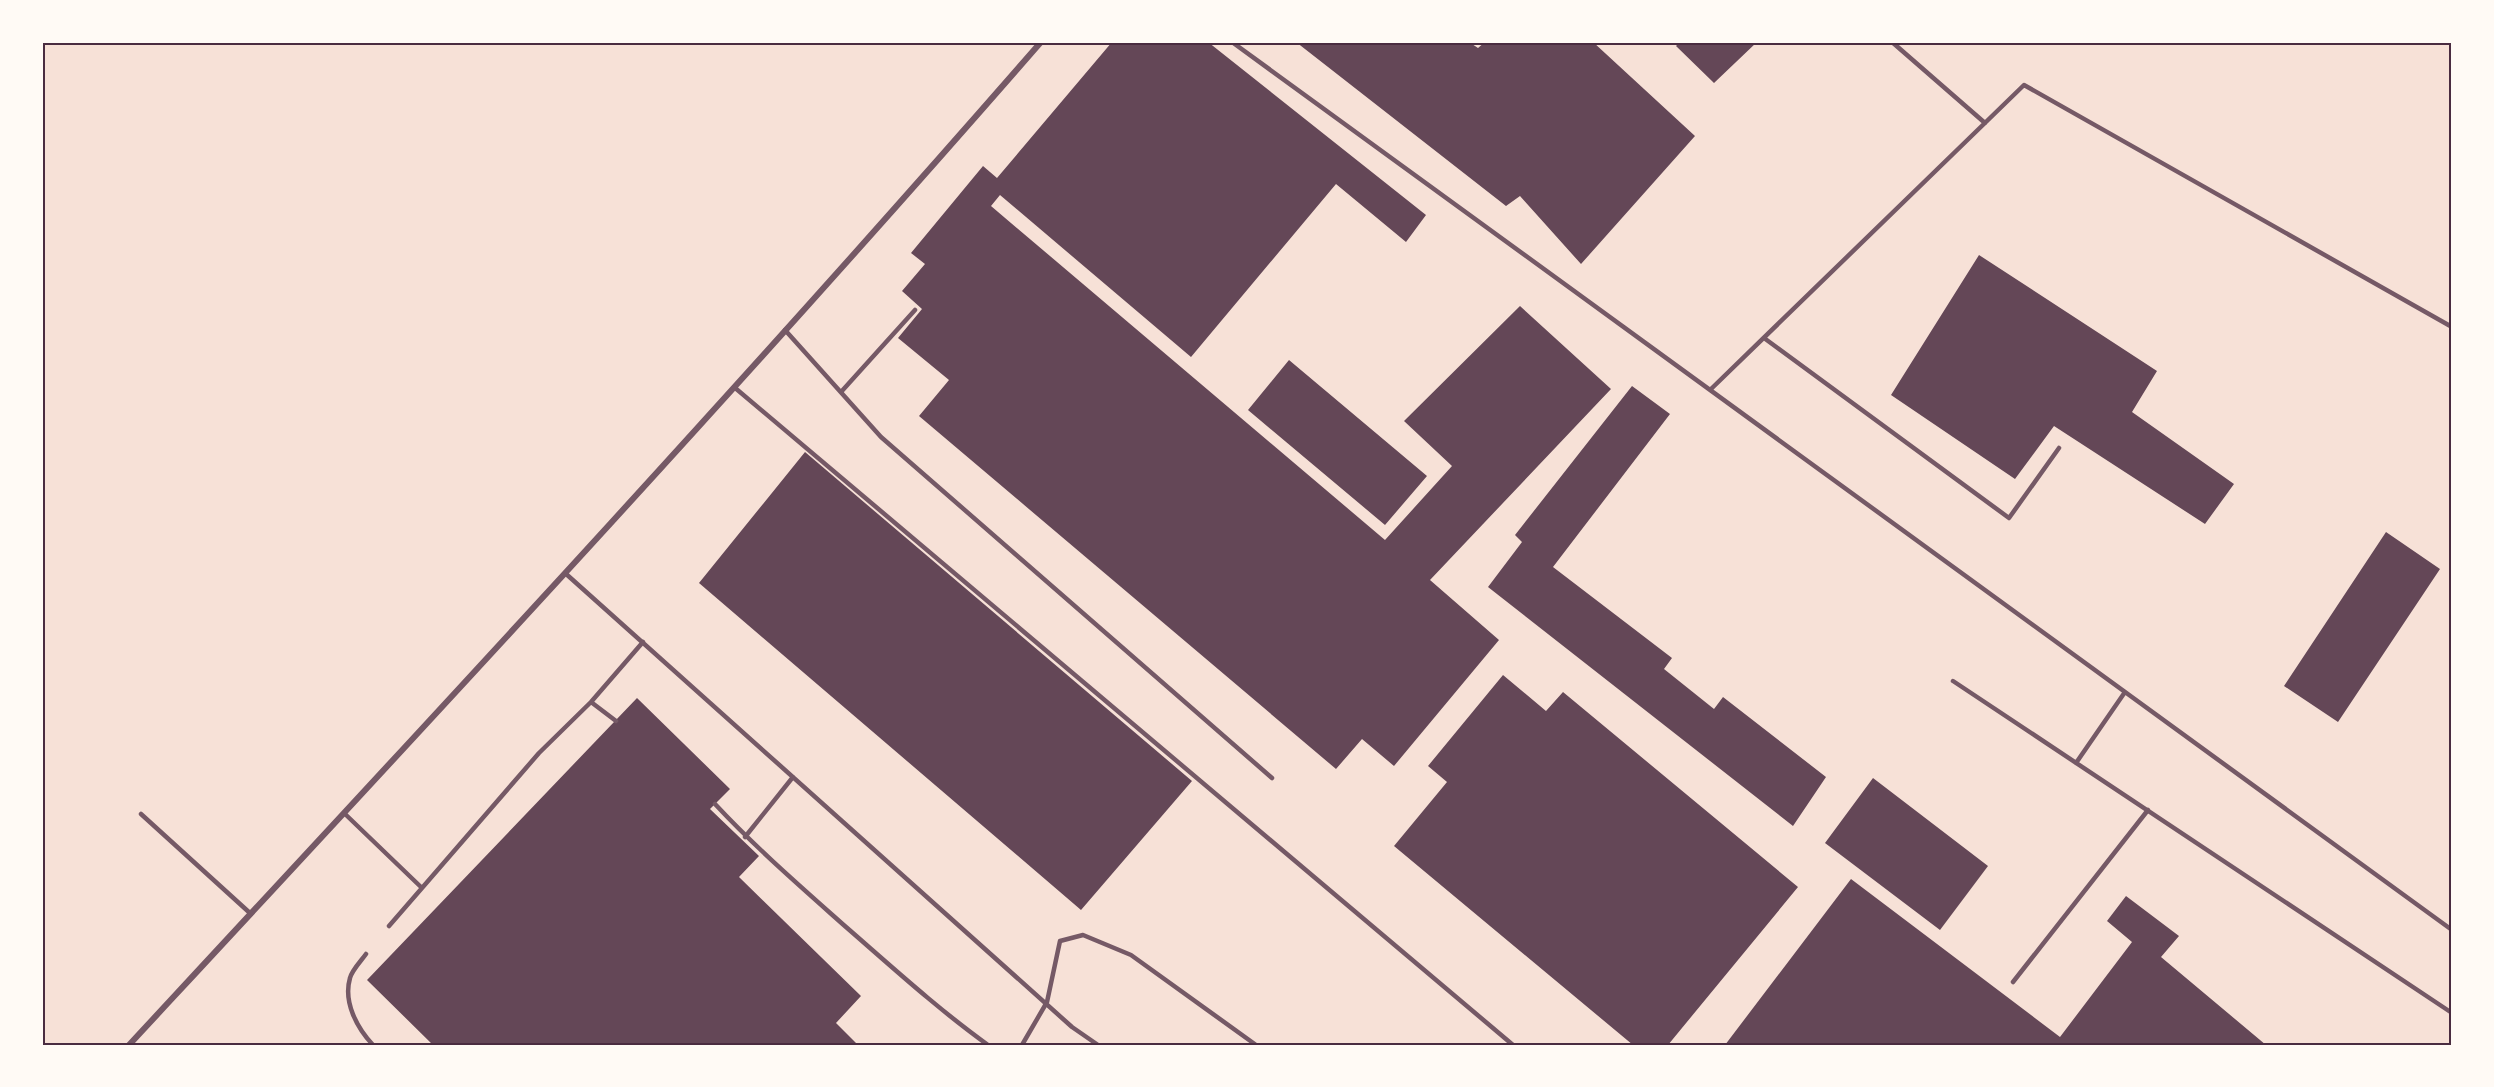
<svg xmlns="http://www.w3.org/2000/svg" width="2494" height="1087" font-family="'Work Sans',sans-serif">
<rect width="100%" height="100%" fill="#f7e1d7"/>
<path fill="#644757" d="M1112,42H1208L1426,215L1406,242L1336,184L1191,357L1000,195L991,206L1385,540L1452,466L1404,421L1520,306L1611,389L1430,580L1499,640L1394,766L1362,739L1336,769L919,416L949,380L898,338L922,309L902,291L925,264L911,253L983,166L997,178Z
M1296,42H1469L1478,48L1485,42H1593L1695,136L1581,264L1520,196L1506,206Z
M1680,42H1757L1714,83L1676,46Z
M1979,255L2157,371L2132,412L2234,484L2205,524L2054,426L2015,479L1891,395Z
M1289,360L1427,476L1385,525L1248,410Z
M1632,386L1670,414L1553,567L1672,658L1664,669L1714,709L1723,697L1826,777L1793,826L1488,587L1522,542L1515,535Z
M805,452L1192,781L1081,910L699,583Z
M2386,532L2440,569L2338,722L2284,686Z
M1503,675L1546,711L1563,692L1798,887L1668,1045H1633L1394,846L1447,782L1428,766Z
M637,698L730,789L710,809L759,856L739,877L861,996L836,1023L858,1045H433L367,980Z
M1873,778L1988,866L1940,930L1825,843Z
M1851,879L2060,1037L2132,942L2107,921L2126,896L2179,936L2161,957L2266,1045H1725Z"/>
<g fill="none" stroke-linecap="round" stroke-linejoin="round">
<path stroke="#755966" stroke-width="4.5" d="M1232,42L2452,930
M1892,42L1985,123
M785,330L881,437L1272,778
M1764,338L2009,518L2059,448
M734,387L1513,1045
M1710,390L2024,85L2452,327
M841,392L915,310
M565,573L1072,1027L1098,1045
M1953,681L2452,1013
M591,702L616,721
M2076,763L2125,692
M715,804C756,848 801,887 846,927C892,967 938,1009 988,1045
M344,813L422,888L539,753L591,702L643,642
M141,814L251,914
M745,837L793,777
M389,926L422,888
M366,954C361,961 352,970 350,978C343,1002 357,1028 373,1045
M2013,982L2148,810
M1022,1045L1047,1002L1060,941L1083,935L1131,955L1256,1045"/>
<path stroke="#755966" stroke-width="6" d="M129,1045C436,714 744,383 1041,42"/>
</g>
<rect width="2494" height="1087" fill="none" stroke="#fffaf5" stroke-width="87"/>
<rect x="44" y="44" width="2406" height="1000" fill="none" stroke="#4a2c40" stroke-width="2"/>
</svg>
